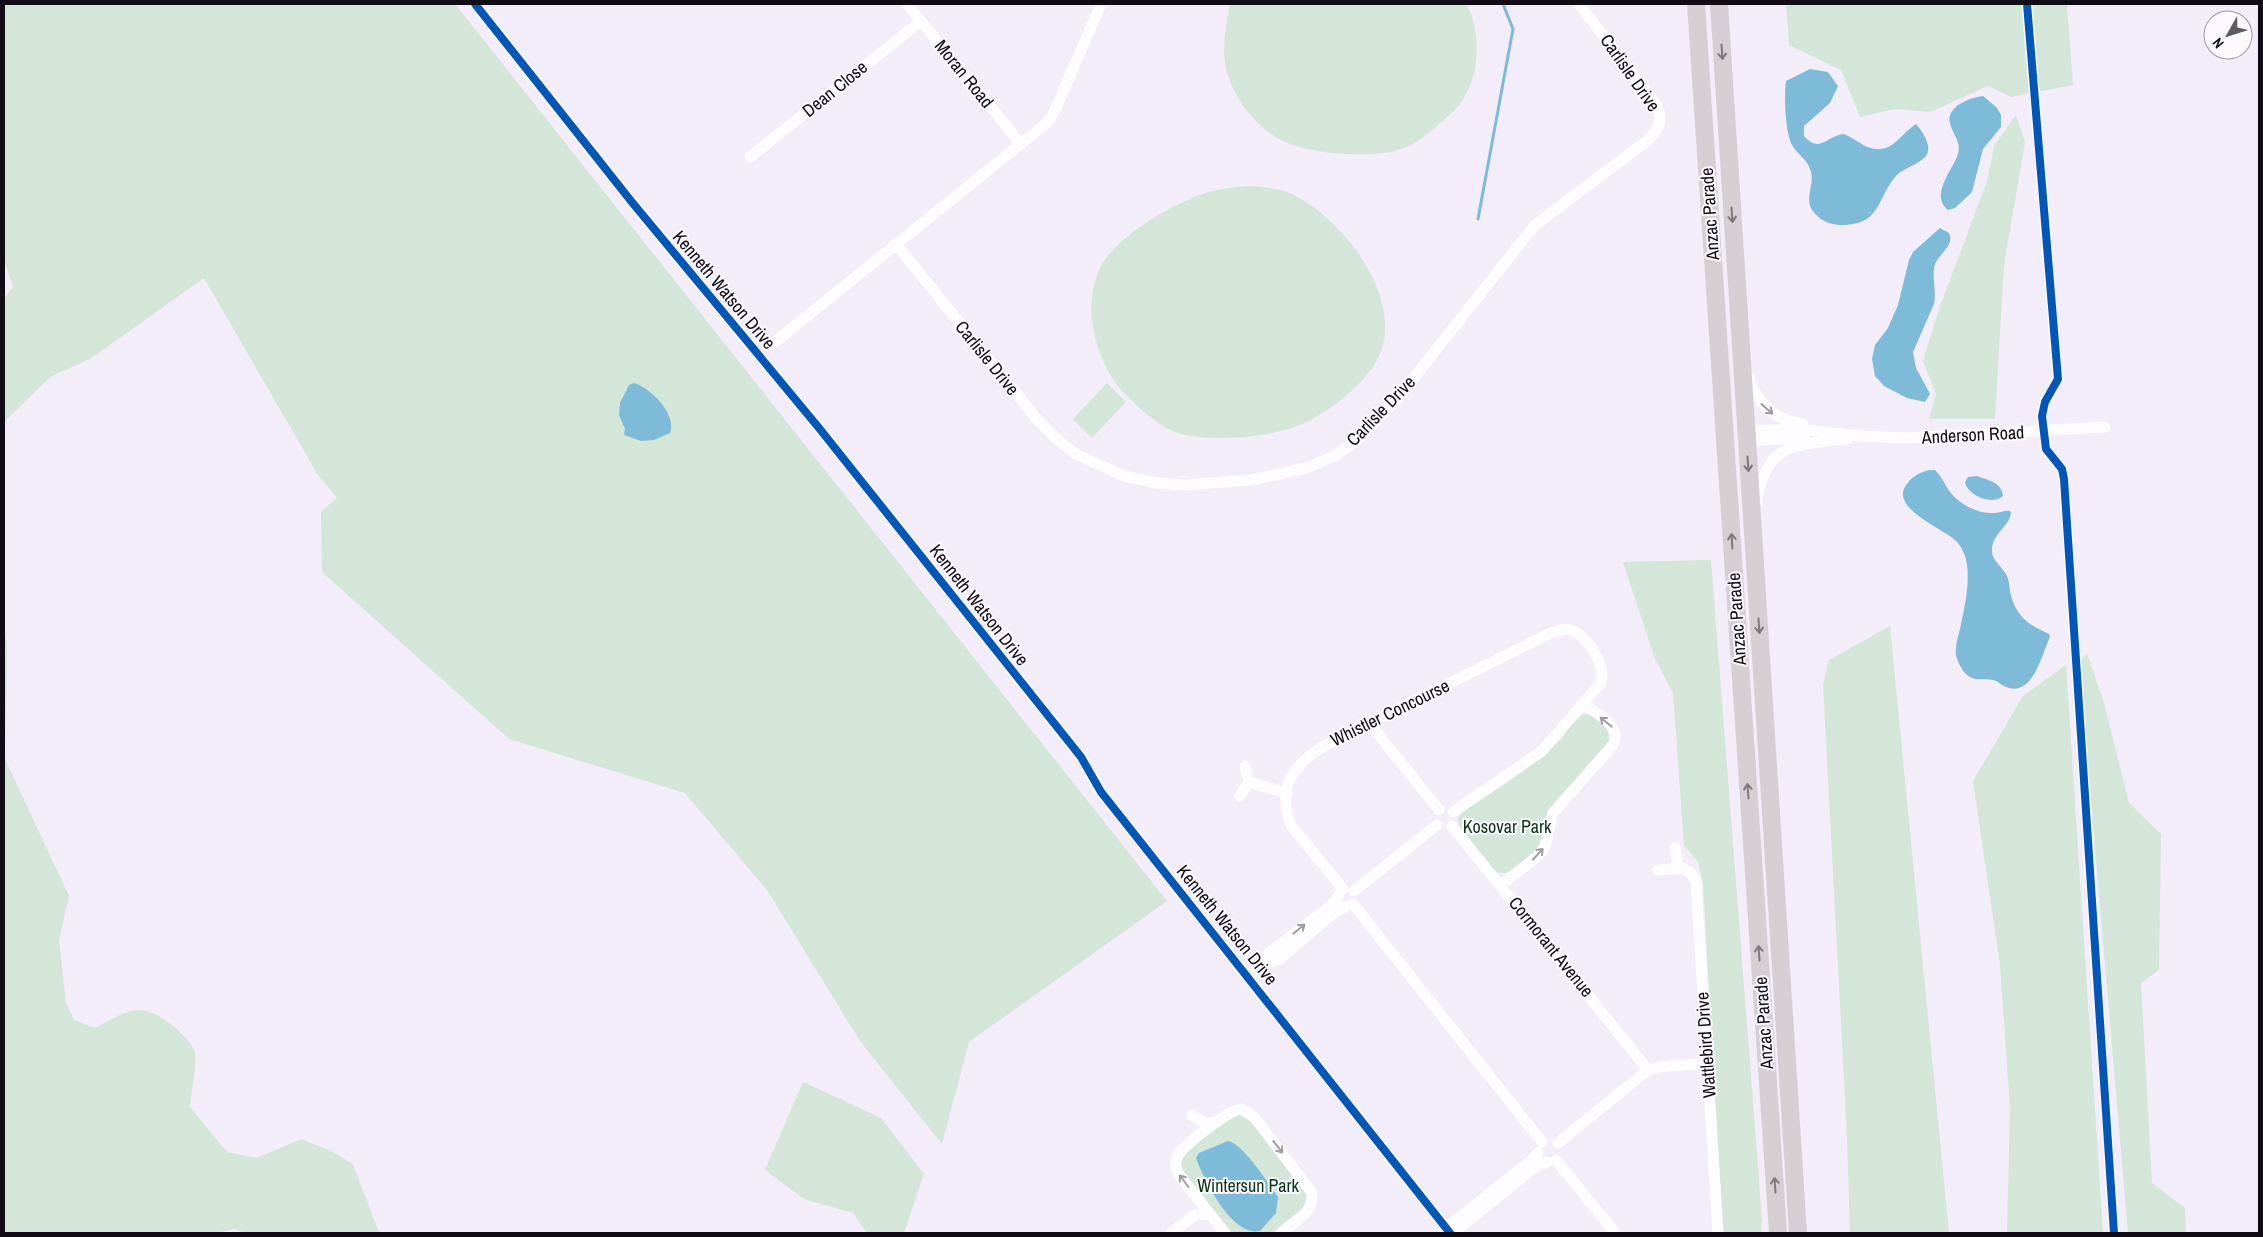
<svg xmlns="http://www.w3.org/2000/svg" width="2263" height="1237" font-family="'Archivo Narrow',sans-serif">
<rect width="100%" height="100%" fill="#f3ecf9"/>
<path fill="#d3e6d7" d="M4,4H455L1167,901L969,1042L942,1144L860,1041L767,890L685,793L509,739L322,572L321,512L337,498L318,475L204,278L90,359L50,377L4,422V299L13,287L4,259Z
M1230,4H1467C1481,35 1481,77 1459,105C1454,112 1446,118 1440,123C1428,135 1411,147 1395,151C1365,158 1306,154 1279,139C1256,126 1236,101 1228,75C1220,52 1226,27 1230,4Z
M1786,4H2067L2073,85L2011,97L1988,86L1930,112L1894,109L1860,117L1841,70L1789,45Z
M2016,115L2025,142L2004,265L1995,419H1929L1936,394L1923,361L1939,309L1987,181L1994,146Z
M1251,186C1266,187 1283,189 1296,196C1346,222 1409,305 1376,362C1361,387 1324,416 1297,426C1266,438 1206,443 1175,432C1157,425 1138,407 1124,393C1109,377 1099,355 1094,333C1089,312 1091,285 1101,266C1118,235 1179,199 1213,191C1225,188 1238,187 1251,186Z
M1107,383L1126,402L1092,438L1073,419Z
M1711,560L1762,1219L1761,1233H1723L1703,883L1698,862L1684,845L1673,693L1655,659L1623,562Z
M1890,626L1949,1233H1850L1847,1136L1823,685L1829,660Z
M4,629L7,645L5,759L69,896L59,940L66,1003L74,1020L95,1028C109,1021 126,1009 142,1010C158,1011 191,1037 195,1053C197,1063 191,1096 190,1107L227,1152L257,1158L301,1139L331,1151L353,1164L379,1233H245L234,1229L216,1233H4Z
M2087,654L2103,699L2129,803L2161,834L2159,970L2141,983L2152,1183L2185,1208L2186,1233H2128L2079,660Z
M2066,665L2103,1233H2007L2010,1108L2000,965L1973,781L2023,696Z
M1585,714C1599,717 1611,727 1609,742L1557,804L1542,841L1535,851L1511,872L1505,873L1495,872L1459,827L1458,818L1463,811C1497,789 1532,768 1561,739C1568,731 1574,718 1585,714Z
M803,1082L881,1118L924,1174L904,1233H867L853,1213L804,1199L765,1170Z
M1239,1113L1250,1119L1307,1196L1304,1207L1272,1233H1230L1180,1167L1185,1153L1233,1116Z"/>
<path fill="#7dbbd8" d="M1810,69L1828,72L1838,86L1830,103L1804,126V136C1820,154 1826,136 1844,134C1851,137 1858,142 1865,146C1891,157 1897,137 1916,124C1921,130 1930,142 1928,151C1926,163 1904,167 1896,176C1876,199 1882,225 1841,225C1830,225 1819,220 1812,210C1804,196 1816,183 1810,169C1807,159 1797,154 1792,145C1785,132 1784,96 1786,81Z
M1983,96L1997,108L2001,115V127L1983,149L1972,192L1955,208L1948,210C1929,195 1953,170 1958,154C1964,135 1936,123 1958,105C1966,100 1974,97 1983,96Z
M1940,228L1949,233C1955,245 1940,253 1935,264C1931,276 1937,291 1934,304L1913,352L1916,368L1930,394L1925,402L1907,398L1884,386L1875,376L1872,359L1875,345L1888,328L1898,305L1909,260L1913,252Z
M634,383C651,388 677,414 670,433L654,440L641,441L624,435L625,429L619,415L620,403L629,385Z
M1929,470H1935C1941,476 1944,482 1948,489C1957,503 1975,513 1991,513C1998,514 2004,510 2010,511L2011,513C2009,527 1992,534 1992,550C1991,560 2003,567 2007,576C2010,583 2009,591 2012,599C2018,618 2031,626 2049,634L2050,637C2041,656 2032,702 2002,685C1999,683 1996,680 1993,680C1985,678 1978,681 1970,677C1963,673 1958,663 1956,655C1955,646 1958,637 1960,629C1964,609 1970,585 1967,565C1966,556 1962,547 1956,541C1944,529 1892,509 1905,487C1911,477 1918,473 1929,470Z
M1977,476C1987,480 2002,482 2003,496C1992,506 1967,495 1965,482L1968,477Z
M1228,1141C1242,1143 1269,1184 1278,1197L1276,1213L1260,1231C1232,1237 1204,1180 1196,1158L1199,1153Z"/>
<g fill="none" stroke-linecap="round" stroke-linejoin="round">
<path stroke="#7dbbd8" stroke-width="3" d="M1478,219L1513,29L1503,4"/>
<path stroke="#fdfcfe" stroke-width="11" d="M475,4L631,201L819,428L1081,757L1101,792L1450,1233
M907,4L1021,144
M750,157L921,21
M896,244L1036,418L1059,441L1076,454L1124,476L1157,483L1183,485L1250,480L1307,468L1336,455L1356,441L1394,403L1534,226L1648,140C1659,131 1664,118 1656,104L1579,4
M775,342L1048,122L1055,110L1101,4
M1748,375C1757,404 1772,419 1803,424
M1745,431L1799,429L1861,436L1904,438L2105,427
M1746,441L1804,438
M1756,504C1767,442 1793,445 1847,439
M1370,724L1439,810
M1249,782L1287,793
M1240,796L1249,782L1245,766
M1452,826L1648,1070
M1675,848L1678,867
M1658,870L1683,868L1692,874L1696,883L1718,1233
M1501,885L1538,856L1545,846L1553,813L1613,745C1622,724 1597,714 1583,704
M1343,889L1291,825C1274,782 1300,758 1335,740L1549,634C1557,631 1565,627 1573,631C1588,637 1608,667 1600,684L1542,751L1453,812
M1354,891L1437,825
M1353,904L1542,1142
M1266,963L1269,953L1332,905L1339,895
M1249,977L1266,963L1278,960L1335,912L1346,906
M1192,1115L1206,1124L1217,1122
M1558,1143L1648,1070L1658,1067L1708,1063
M1556,1160L1615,1233
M1446,1228L1532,1160L1538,1153
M1171,1233L1195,1215L1210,1214
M1225,1233L1180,1176C1176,1170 1174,1164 1177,1157C1183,1145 1227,1111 1241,1109L1254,1117L1311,1191C1317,1211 1294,1222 1281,1233
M1453,1233L1536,1166L1547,1162"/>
<path stroke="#d5cfd4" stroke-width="18" d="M1696,4L1778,1233
M1719,4L1798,1233"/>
<defs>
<path id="cycleway" d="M475,4L631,201L819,428L1081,757L1101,792L1450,1233
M2027,4L2058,379L2045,402L2042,416L2046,449L2062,469L2064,479L2114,1233"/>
</defs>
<use href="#cycleway" stroke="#fbf8fe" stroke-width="11"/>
<use href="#cycleway" stroke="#0057b8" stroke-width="8"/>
</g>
<defs><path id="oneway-shaft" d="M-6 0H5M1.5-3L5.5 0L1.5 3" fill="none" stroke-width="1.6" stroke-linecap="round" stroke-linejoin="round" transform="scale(1.25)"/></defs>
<g stroke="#7d777e">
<use href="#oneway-shaft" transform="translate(1722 52) rotate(86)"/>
<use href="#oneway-shaft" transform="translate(1732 215) rotate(86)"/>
<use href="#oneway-shaft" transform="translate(1748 464) rotate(86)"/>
<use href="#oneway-shaft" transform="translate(1732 541) rotate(-93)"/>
<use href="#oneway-shaft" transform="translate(1759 626) rotate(86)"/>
<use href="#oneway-shaft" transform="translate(1748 791) rotate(-94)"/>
<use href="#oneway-shaft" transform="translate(1759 953) rotate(-94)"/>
<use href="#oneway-shaft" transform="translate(1775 1185) rotate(-94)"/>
</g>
<g stroke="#9f9ca1">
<use href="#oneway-shaft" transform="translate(1767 409) rotate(42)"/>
<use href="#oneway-shaft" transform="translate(1606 722) rotate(-141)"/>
<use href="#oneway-shaft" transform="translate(1538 854) rotate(-48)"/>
<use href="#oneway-shaft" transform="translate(1299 929) rotate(-39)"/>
<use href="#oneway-shaft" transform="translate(1278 1147) rotate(52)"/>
<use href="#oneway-shaft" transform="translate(1184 1181) rotate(-127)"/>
</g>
<g text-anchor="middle" stroke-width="4" stroke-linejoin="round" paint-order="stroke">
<g font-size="18" fill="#110c16" stroke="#fbf8fe">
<text transform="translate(1630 73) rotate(55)" y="6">Carlisle Drive</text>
<text transform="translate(964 74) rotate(51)" y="6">Moran Road</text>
<text transform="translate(835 89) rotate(-39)" y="6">Dean Close</text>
<text transform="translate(1710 214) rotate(-94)" y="6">Anzac Parade</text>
<text transform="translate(724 290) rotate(50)" y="6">Kenneth Watson Drive</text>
<text transform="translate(987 358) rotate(51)" y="6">Carlisle Drive</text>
<text transform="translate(1381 411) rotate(-46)" y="6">Carlisle Drive</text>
<text transform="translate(1973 435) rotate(-3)" y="6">Anderson Road</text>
<text transform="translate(979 605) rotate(52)" y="6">Kenneth Watson Drive</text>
<text transform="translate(1737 619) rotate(-94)" y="6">Anzac Parade</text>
<text transform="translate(1390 713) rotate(-26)" y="6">Whistler Concourse</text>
<text transform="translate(1227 925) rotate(51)" y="6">Kenneth Watson Drive</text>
<text transform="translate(1551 947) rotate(51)" y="6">Cormorant Avenue</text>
<text transform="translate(1764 1023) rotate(-94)" y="6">Anzac Parade</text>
<text transform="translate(1706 1045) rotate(-94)" y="6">Wattlebird Drive</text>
</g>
<g font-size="18" fill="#063612" stroke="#fbf8fe">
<text x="1507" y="833">Kosovar Park</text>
<text x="1248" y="1192">Wintersun Park</text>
</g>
</g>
<rect width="2263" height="1237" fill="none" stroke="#110c16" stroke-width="10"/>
<g transform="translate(2228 35) rotate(231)"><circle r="24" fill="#fbf8fe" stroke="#9d9aa1"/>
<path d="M0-4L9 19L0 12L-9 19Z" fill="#605a65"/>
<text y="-8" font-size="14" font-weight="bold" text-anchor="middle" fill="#110c16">N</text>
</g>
</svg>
